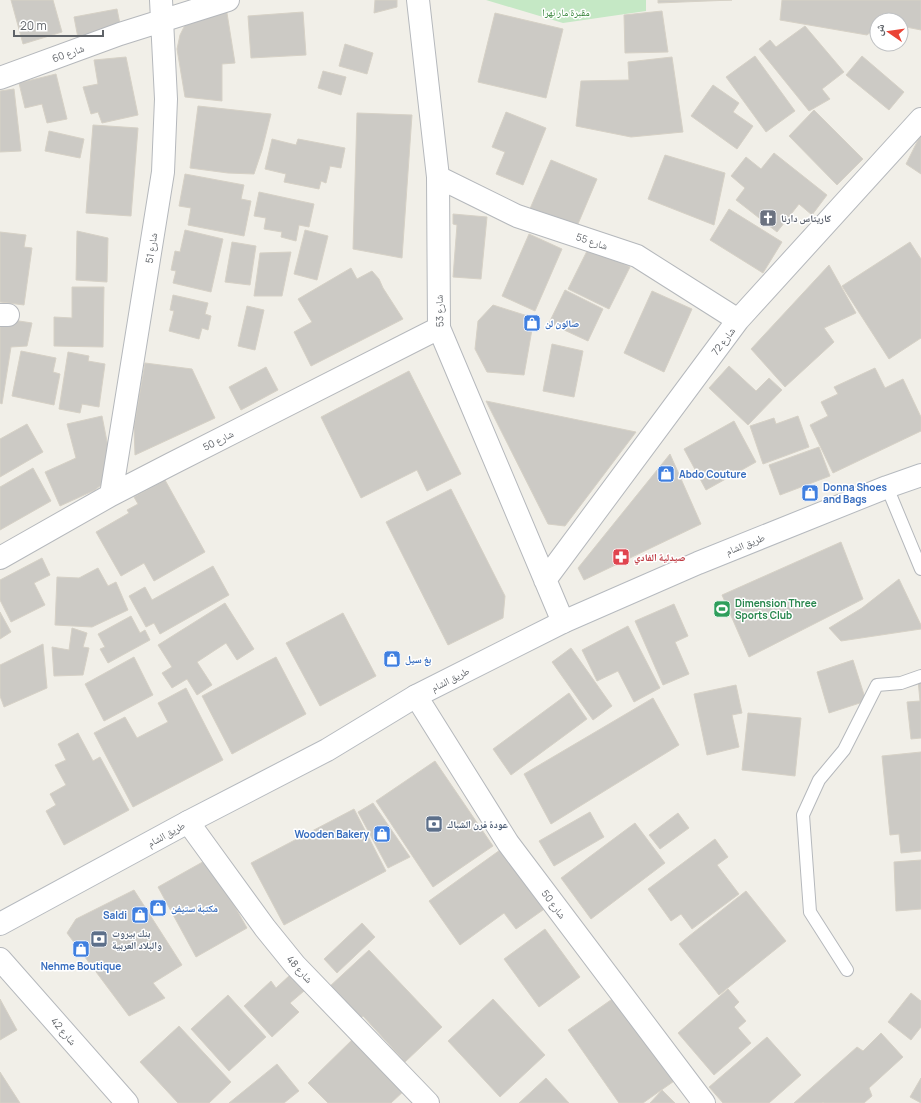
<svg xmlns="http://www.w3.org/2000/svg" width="921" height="1103" font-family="Manrope,'Noto Naskh Arabic',sans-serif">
<rect width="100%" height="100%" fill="#f1efe8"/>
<path fill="#c5e8c5" d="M486,0H646V11L563,23Z"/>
<path fill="#cccac5" stroke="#d6d1c6" d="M11,0H53L62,32L23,44Z
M375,0H397V7L374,13Z
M658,0H732L658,3Z
M782,0H921V30L901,26V20H877V27L867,35L780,20Z
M226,7L235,63L222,64V101L185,97L177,49L180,35L184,27L190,20Z
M117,9L121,29L78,38L74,17Z
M662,11L668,52L625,53L624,15Z
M303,12L306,55L251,58L248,16Z
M495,13L563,29L546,98L478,82Z
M805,26L844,72L822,89L830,99L809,111L759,49L770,40L776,47Z
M345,44L373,53L367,74L339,66Z
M755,56L795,111L766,132L726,77Z
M862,56L904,92L889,110L846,75Z
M126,57L138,115L102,123L98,112L91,114L83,87L98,84L94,60Z
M672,57L683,132L631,137L576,126L581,81L629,80L628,62Z
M323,71L346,77L341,95L318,88Z
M56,74L67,119L47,123L42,104L25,108L19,83Z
M713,85L739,103L733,112L753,126L737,149L691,116Z
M14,89L21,151L0,152V91Z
M198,106L271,114L262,150L254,174L228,173L190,168Z
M814,110L863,159L837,185L789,136Z
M506,112L546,128L523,185L496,174L505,152L492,147Z
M357,113L412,115L402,258L353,249Z
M93,125L138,128L131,216L86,213Z
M49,131L84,139L80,158L45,151Z
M921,134V174L906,164Z
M272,139L296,145L298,139L345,148L341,168L330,166L326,183L321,181L319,189L284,182L286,174L265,169Z
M774,153L827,195L812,215L799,204L777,232L736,200L745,188L731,176L746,157L761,169Z
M665,155L725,173L714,225L648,199Z
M551,160L597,179L575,231L529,211Z
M185,174L244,185L241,199L251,201L244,236L188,225L191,208L179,206Z
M259,192L314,204L309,227L299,225L296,241L281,237L282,232L264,229L266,218L254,216Z
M729,209L782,242L763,273L710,240Z
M453,214L487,217L481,279L453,277L457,225L453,224Z
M185,230L223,239L211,292L173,283L176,271L171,270L175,251L180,252Z
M305,230L328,236L317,280L294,274Z
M77,231L108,238L107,282L76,280Z
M0,232L26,235L24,247L32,248L24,305L0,302Z
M529,234L562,249L535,311L502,296Z
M232,242L256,246L250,285L225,282Z
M910,242L921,259V338L889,359L842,286Z
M589,247L630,267L609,309L568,289Z
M291,252L282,296H254L260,253Z
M829,265L856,313L824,328L834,342L785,387L751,349Z
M351,268L357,279L372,271L379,279L383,288L403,319L311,366L294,332L312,322L298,299Z
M72,287H104L103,347L54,346V317L72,318Z
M565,290L603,309L588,341L549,323Z
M652,291L692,309L664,372L624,353Z
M173,295L208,303L205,314L211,316L208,330L202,328L199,339L169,331L174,311L170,310Z
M493,305L534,318L524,375L487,372L475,349L478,321Z
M247,306L264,310L255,350L238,346Z
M0,321H19L32,323L27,346L11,347L2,404L0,403Z
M552,344L583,351L574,397L543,391Z
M21,351L56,358L53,372L60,374L54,405L12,396Z
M68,352L89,356L88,361L105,364L99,407L82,404L80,413L59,409Z
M145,363L192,369L215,418L135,455L134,427Z
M729,366L756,391L769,378L782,390L748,425L709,388Z
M266,367L278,390L241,410L229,387Z
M875,368L885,388L903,379L921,417V431L833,473L810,425L828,416L821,402L838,394L834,387Z
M409,371L461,474L427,491L417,470L361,498L321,417Z
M486,401L636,432L565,526L548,524Z
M102,416L111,462L106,481L95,490L60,506L45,472L76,458L67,424Z
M798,416L809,447L763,464L750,426L774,418L776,424Z
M734,421L756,462L706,490L684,449Z
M27,424L43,452L0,477V439Z
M819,447L830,476L780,495L769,465Z
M670,454L701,524L584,580L578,568Z
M33,468L51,501L0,530V487Z
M165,480L205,552L154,581L144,563L121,576L96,532L129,513L127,510L138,504L134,497Z
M451,489L505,596L503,618L448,645L386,522Z
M841,542L863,599L749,657L722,595Z
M42,558L50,575L34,583L45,605L11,622L0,600V580Z
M213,566L229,595L160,634L154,623L146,627L129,596L145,587L152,600Z
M98,568L108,586L116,582L128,610L92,627L55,625L57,577L79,578Z
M899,579L921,625V629L841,641L829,628L862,608Z
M225,603L254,649L237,660L226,643L197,662L212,685L197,695L187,679L172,688L162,673L172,667L158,645Z
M674,604L688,636L675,642L689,674L663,685L635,621Z
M0,612L11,632L0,639Z
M343,613L376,676L320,706L286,643Z
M131,616L140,633L145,630L150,640L108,663L100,649L105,647L98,634Z
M628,626L660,688L634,702L618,671L597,681L582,650Z
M72,628L87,633L83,647L89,648L83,675L54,676L52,647L69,650Z
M43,644L47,688L4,707L0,696V665Z
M571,648L612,706L593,720L552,662Z
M134,657L153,695L104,721L85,684Z
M276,657L306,714L232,754L202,696Z
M853,660L866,701L829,713L817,672Z
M918,680H921V738L911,739L907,702L920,701Z
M736,685L742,713L732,715L739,747L707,755L694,694Z
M186,688L223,760L133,807L94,733L125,717L137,738L168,722L158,703Z
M569,693L587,719L511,775L493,749Z
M653,698L679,745L551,824L524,774Z
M748,713L801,718L795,776L742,770Z
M78,733L93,761L100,757L129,810L64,845L46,811L56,805L50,794L66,785L55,765L66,760L58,744Z
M921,752V851L901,853L899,834L890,835L882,756Z
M435,761L493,846L433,887L376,801Z
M373,803L410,857L388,868L358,812Z
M354,809L386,871L284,925L251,863Z
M590,812L604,837L554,866L539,841Z
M678,813L689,828L660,849L649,835Z
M635,823L665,863L591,919L561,878Z
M715,839L728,857L717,865L739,894L692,929L681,914L671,921L648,889Z
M507,845L550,905L516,929L504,913L460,945L429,901Z
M208,859L247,928L196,957L158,887Z
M921,860V909L896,911L894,862Z
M134,890L182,965L153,983L165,998L129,1016L67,933L76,919Z
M746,891L786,941L719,995L679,944Z
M362,923L375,937L337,973L324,959Z
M545,929L580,977L539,1007L504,959Z
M369,950L442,1027L405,1062L363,1016L358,1020L328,988Z
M290,975L304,991L290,1003L299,1012L272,1037L244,1006L271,981L276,988Z
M728,989L739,1002L734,1007L746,1021L738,1028L751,1043L714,1075L678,1033Z
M911,993L921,1001V1027L911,1040L888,1022Z
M228,995L266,1037L229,1071L191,1029Z
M618,995L677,1079L643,1103H619L568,1030Z
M0,999L17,1030L0,1040Z
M493,999L545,1055L500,1097L448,1041Z
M179,1026L231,1082L209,1103H178L140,1062Z
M881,1033L903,1057L869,1088L872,1096L864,1103H824L823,1102L822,1103H794L857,1047L863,1051Z
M355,1037L406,1089L391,1103H328L308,1083Z
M767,1037L801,1075L769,1103H723L709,1087Z
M277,1064L299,1091L284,1103H229Z
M0,1072L20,1103H0Z
M546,1078L569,1103H519Z
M921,1078V1103L910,1097Z
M662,1090L675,1103H650Z"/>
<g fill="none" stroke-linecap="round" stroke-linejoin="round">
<defs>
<path id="service" d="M887,487L921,569
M847,970L810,912L803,815L819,780L844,750L877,685L901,683L921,676"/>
<path id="minor" d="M418,0L438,177L439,328L563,622
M0,78L120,34L228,0
M438,177L517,216L637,256L738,320
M0,315H8
M111,495L163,172L166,99L161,0
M0,558L111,495L171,464L439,328
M545,580L738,320L921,119
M416,696L508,843L704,1103
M188,822L265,928L295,965L428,1103"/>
<path id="tertiary" d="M0,959L127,1103"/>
<path id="secondary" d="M0,924L188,822L327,750L416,696L563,622L698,563L887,487L921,475"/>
</defs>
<use href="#service" stroke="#b5b8bc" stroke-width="14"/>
<use href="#minor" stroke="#b5b8bc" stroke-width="24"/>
<use href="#tertiary" stroke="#b5b8bc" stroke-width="24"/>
<use href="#secondary" stroke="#b6babf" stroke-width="24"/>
<use href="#service" stroke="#fff" stroke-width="12"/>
<use href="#minor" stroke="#fff" stroke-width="22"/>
<use href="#tertiary" stroke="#fff" stroke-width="22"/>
<use href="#secondary" stroke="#fff" stroke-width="22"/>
</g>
<defs>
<symbol id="church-square" viewBox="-11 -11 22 22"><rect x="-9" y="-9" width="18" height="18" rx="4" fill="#6b7280" stroke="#fff"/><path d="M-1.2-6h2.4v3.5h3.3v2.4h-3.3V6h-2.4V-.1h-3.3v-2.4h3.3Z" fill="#fff"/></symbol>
<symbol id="shop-square" viewBox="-11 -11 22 22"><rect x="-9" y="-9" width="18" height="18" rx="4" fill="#3f7fe0" stroke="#fff"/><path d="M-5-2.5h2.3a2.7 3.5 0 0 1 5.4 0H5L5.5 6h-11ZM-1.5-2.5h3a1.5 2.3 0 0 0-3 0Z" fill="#fff"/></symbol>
<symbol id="pharmacy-square" viewBox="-11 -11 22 22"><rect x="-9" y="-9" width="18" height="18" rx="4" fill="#e0444e" stroke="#fff"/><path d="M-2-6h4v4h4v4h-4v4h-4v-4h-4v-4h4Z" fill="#fff"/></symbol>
<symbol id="stadium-square" viewBox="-11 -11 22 22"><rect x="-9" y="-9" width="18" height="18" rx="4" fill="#2e9e5b" stroke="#fff"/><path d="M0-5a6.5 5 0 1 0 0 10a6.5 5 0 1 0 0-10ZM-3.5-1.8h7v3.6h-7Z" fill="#fff"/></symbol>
<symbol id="bank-square" viewBox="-11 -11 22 22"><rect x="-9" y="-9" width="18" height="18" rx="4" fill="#5c6f8a" stroke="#fff"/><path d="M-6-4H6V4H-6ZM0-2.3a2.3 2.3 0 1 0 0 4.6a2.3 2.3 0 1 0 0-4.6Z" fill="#fff"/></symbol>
</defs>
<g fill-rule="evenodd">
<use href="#church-square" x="758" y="208" width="20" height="20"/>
<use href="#shop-square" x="522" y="313" width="20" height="20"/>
<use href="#shop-square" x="656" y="464" width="20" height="20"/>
<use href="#shop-square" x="800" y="483" width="20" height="20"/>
<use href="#pharmacy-square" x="611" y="547" width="20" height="20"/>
<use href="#stadium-square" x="712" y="599" width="20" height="20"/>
<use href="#shop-square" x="382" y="649" width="20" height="20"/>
<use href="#bank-square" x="424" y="814" width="20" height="20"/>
<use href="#shop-square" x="372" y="824" width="20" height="20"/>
<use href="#shop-square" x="148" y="898" width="20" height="20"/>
<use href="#shop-square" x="130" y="905" width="20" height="20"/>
<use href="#bank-square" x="89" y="929" width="20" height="20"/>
<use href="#shop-square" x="71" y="939" width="20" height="20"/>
</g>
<g text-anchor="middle" stroke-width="3" stroke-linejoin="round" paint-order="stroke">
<g font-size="10" fill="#348238" stroke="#fff">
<text x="566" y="16">مقبرة مار نهرا</text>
</g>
<g font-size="10" fill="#5f6368" stroke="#fff">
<text transform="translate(68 53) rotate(-20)" y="4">شارع 60</text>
<text transform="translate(592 241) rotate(18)" y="4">شارع 55</text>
<text transform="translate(151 248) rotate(-81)" y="4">شارع 51</text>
<text transform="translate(439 311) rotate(-92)" y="4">شارع 53</text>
<text transform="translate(723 341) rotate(-53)" y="4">شارع 72</text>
<text transform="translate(218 440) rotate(-27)" y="4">شارع 50</text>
<text transform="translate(745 544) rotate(-22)" y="4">طريق الشام</text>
<text transform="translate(450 679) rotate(-27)" y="4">طريق الشام</text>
<text transform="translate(166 834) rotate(-29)" y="4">طريق الشام</text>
<text transform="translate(554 904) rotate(53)" y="4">شارع 50</text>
<text transform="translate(300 969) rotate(48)" y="4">شارع 48</text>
<text transform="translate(64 1031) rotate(49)" y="4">شارع 42</text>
</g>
<g font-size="10" font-weight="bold" fill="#5b616d" stroke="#fff" text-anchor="start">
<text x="781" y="222">كاريتاس دارنا</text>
</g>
<g font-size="10" font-weight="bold" fill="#366cbe" stroke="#fff" text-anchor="start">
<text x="545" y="327">صالون لن</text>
<text x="679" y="478">Abdo Couture</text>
<text x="823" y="491">Donna Shoes<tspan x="823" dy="12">and Bags</tspan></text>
<text x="405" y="663">بغ سيل</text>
<text x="369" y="838" text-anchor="end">Wooden Bakery</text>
<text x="171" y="912">مكتبة ستيفن</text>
<text x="127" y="919" text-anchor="end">Saldi</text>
<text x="81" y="970" text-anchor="middle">Nehme Boutique</text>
</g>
<g font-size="10" font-weight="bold" fill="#be3a42" stroke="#fff" text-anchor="start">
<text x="634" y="561">صيدلية الفادي</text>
</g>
<g font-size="10" font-weight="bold" fill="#27864d" stroke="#fff" text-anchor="start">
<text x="735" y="607">Dimension Three<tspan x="735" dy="12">Sports Club</tspan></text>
</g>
<g font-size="10" font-weight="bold" fill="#4e5e75" stroke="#fff" text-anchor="start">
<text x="447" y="828">عودة فرن الشباك</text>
<text x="112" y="937">بنك بيروت<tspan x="112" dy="12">والبلاد العربية</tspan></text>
</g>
</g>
<g transform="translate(889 32) rotate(283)"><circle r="19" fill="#ffffff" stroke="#bfc1c3"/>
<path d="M0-3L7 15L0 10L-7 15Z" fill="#ea4335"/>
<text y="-6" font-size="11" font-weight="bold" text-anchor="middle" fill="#5f6368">ش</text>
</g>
<path d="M14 30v6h89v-6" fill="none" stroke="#5f6368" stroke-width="2"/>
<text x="20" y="30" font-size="12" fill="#5f6368" stroke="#ffffff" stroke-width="3" paint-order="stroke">20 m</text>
</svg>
